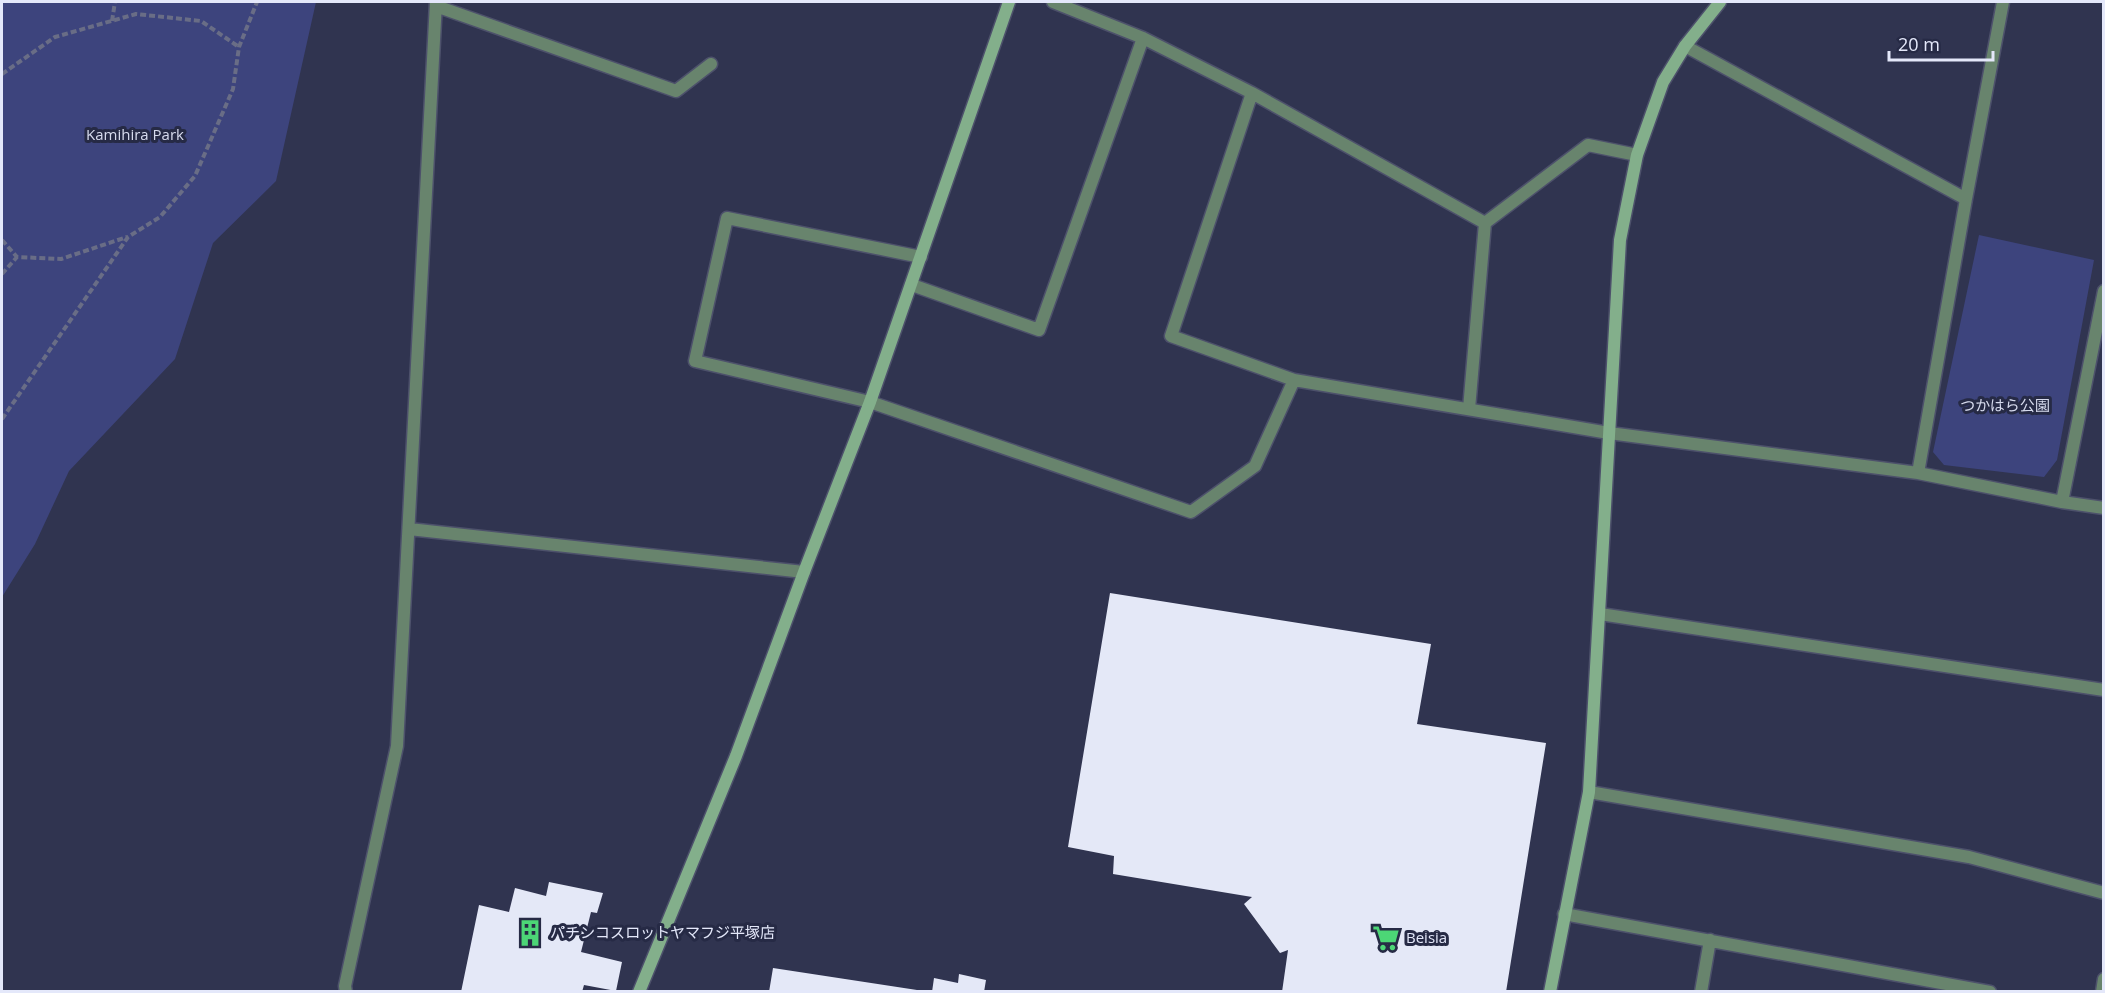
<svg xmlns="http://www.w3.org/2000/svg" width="2105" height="993" font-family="'Open Sans','Noto Sans JP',sans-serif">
<rect width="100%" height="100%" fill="#303450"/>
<path fill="#3d447d" d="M2,2H316L276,181L213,243L175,359L69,471L35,544L2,597Z
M1979,235L2094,260L2057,460L2044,477L1944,465L1933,452Z"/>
<path fill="#e4e8f7" d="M1110,593L1431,644L1417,724L1546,743L1506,992H1282L1288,950L1280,953L1244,904L1252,897L1113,874L1114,856L1068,847Z
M549,882L603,893L597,913L591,912L581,952L622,962L616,991L584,985L582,992H461L479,905L509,912L515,888L546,896Z
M773,968L917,990V992H769Z
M959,974L986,980L984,992H932L934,978L958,983Z"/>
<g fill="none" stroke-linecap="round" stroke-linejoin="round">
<defs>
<path id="street" d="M1053,2L1143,38L1252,93L1485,223
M436,6L676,91L711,64
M1685,46L1966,199
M1252,93L1171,336L1294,380L1609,433L1918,473L2062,502L2104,508
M921,257L727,218L695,361L870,402L1191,512L1255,466L1294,380
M912,285L1039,330L1143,38
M1469,409L1485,223L1588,145L1637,155
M1918,473L1966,199L2003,2
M2062,502L2104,291
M409,529L804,572
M1600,614L2104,690
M1589,792L1969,857L2104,893
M1564,914L1990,992
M346,992L345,986L397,746L436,2
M1701,992L1710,940
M2102,992L2104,979"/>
<path id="secondary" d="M639,992L736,756L804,572L870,402L1009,2
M1550,992L1589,792L1620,240L1637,155L1663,82L1685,46L1720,2"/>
</defs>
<use href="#street" stroke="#4d516b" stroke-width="15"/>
<use href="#secondary" stroke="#4d516b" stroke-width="15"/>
<path stroke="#696d86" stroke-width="4" stroke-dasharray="6 3" stroke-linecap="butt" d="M112,21L115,2
M2,74L55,37L136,14L201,21L239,47
M2,240L17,257L61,259L127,237
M2,274L17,257
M2,419L128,237L160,217L195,176L233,89L239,47L257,2"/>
<use href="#street" stroke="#68846d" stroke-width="12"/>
<use href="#secondary" stroke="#83af8b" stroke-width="12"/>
</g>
<defs>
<symbol id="building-bare" viewBox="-9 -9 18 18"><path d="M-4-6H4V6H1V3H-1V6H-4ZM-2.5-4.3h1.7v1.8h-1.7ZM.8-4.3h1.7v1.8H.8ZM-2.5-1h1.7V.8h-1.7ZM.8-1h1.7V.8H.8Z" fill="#4cd676" stroke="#262a45" stroke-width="2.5" paint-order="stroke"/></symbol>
<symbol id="supermarket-bare" viewBox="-9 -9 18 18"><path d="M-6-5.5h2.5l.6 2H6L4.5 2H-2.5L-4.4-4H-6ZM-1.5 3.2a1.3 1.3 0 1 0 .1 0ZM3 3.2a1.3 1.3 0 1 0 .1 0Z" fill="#4cd676" stroke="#262a45" stroke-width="2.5" paint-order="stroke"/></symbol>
</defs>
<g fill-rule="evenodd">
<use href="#building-bare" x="511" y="914" width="38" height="38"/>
<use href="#supermarket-bare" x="1367" y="919" width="38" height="38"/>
</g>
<g text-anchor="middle" stroke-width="6" stroke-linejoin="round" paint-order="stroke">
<g font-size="15" fill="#d7dbee" stroke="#262a45">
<text x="135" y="140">Kamihira Park</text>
<text x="2005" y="411">つかはら公園</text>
</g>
<g font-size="15" fill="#e4e8fa" stroke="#262a45" text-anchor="start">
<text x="550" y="938">パチンコスロットヤマフジ平塚店</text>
<text x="1406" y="943">Beisia</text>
</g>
</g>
<rect width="2105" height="993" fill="none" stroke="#e4e8fa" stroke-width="6"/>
<path d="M1889 51v9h104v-9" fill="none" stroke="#e4e8fa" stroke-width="3"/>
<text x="1898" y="51" font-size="18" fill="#e4e8fa" stroke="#262a45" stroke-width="4.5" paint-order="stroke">20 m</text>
</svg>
